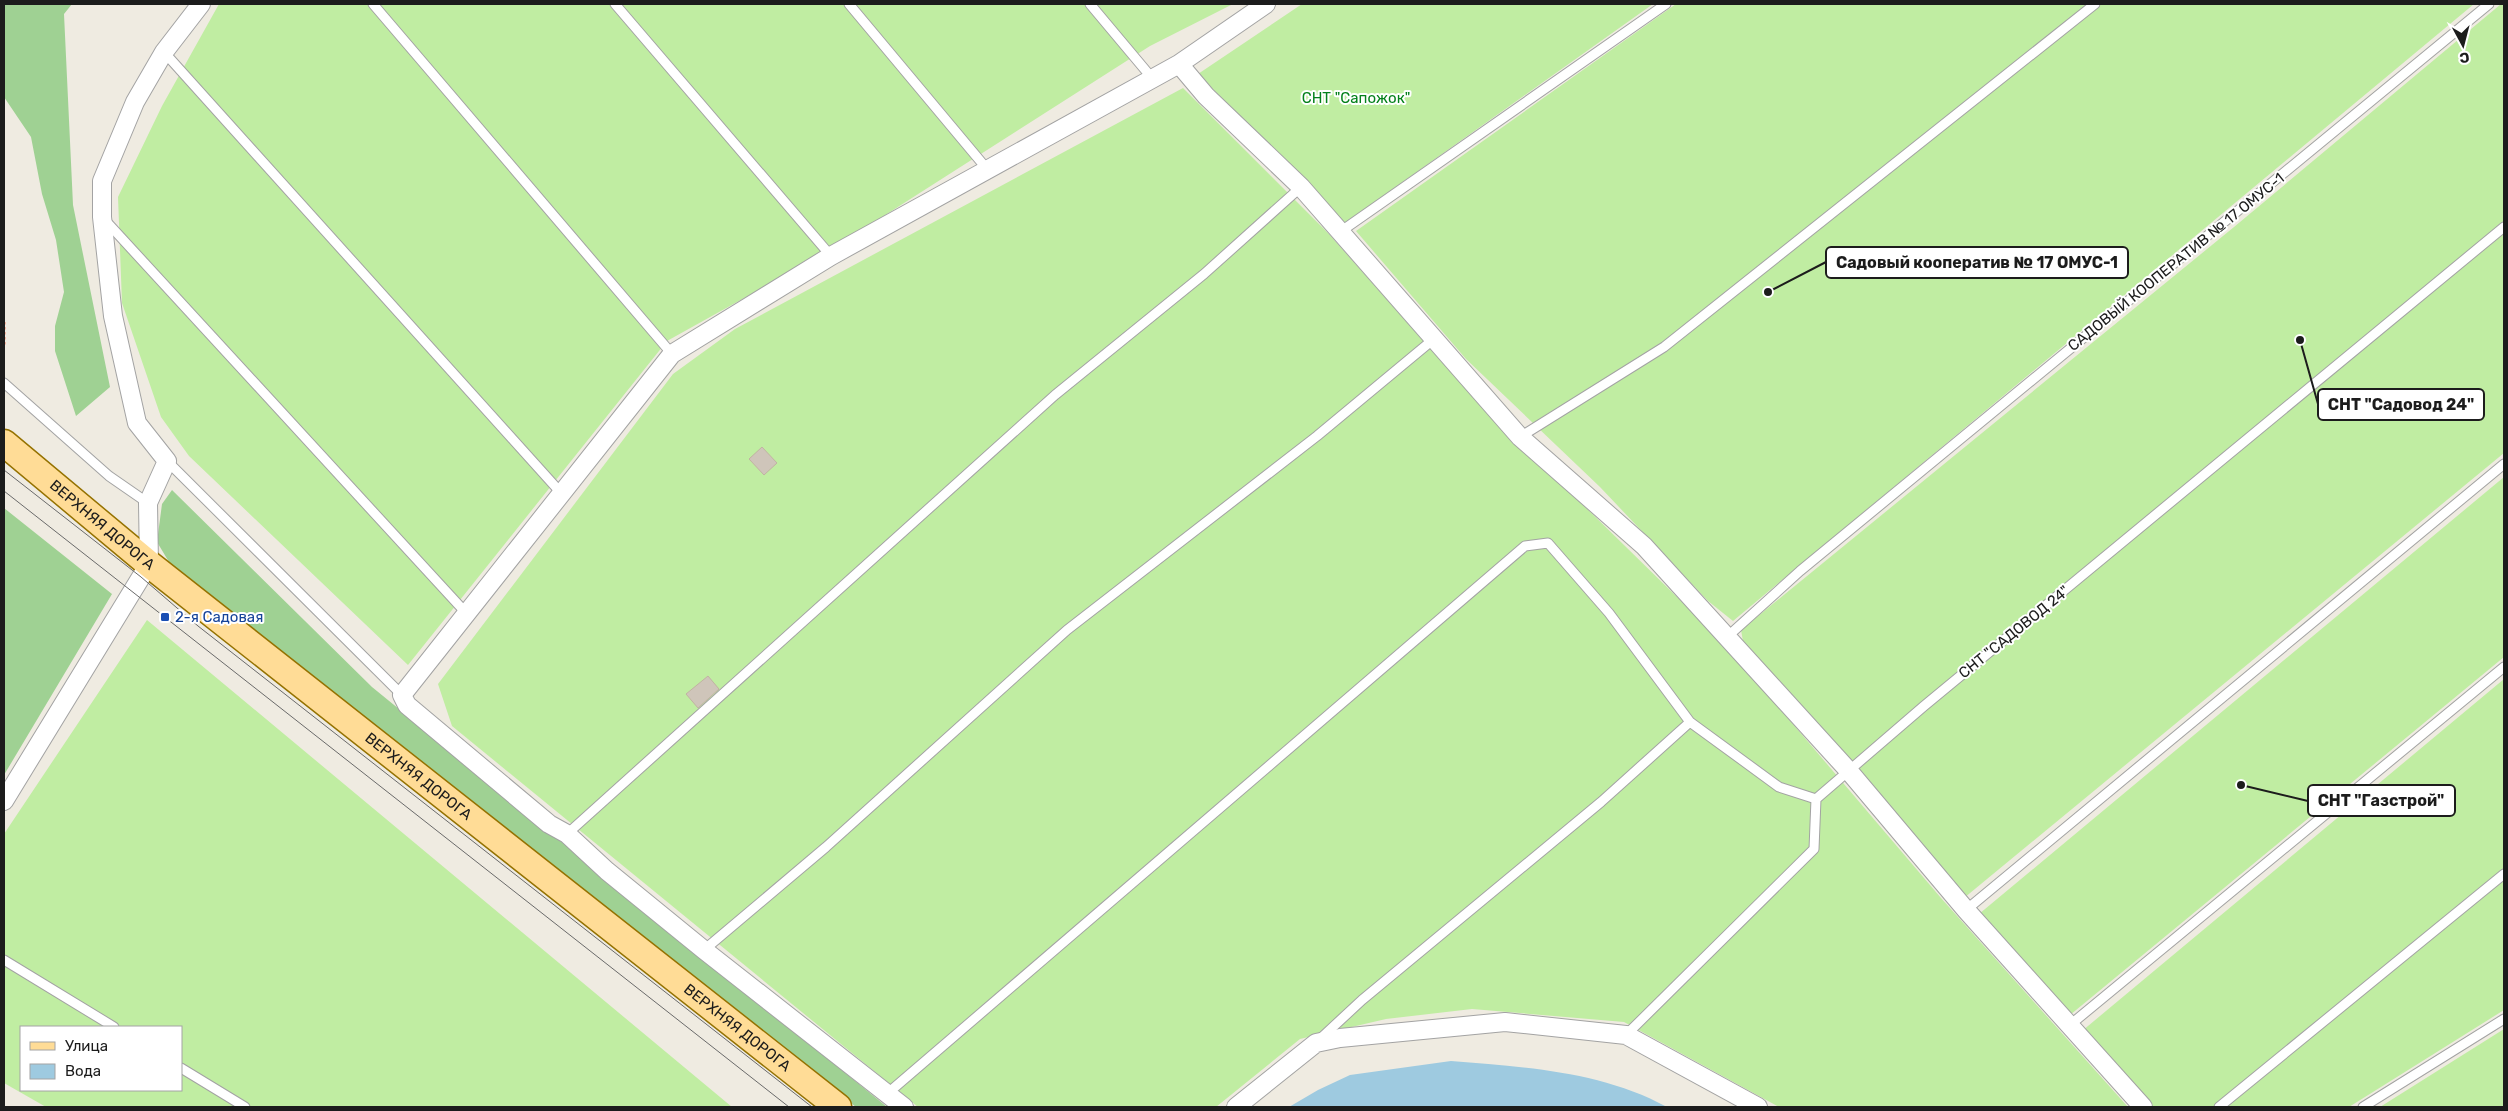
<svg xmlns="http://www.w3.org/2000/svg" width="2508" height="1111" font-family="Rubik,sans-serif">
<rect width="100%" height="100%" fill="#efebe1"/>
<path fill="#c0eda2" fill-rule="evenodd" d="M219,4H1233L1150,46L832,249L667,341L408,665L189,456L161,417L122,303L118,197L162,106Z
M1302,4H1653L1345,223L1198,74Z
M1676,4H2474L1733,621L1708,601L1600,487L1466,359L1356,231Z
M2501,4H2504V453L1964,898L1744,647L1741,630L2234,227Z
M1183,88L1328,233L1499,426L1574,496L1724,643L1941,898L2128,1107H1779L1624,1022L1472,1009L1386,1019L1300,1039L1216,1107H918L452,726L438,684L673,374L735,329Z
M2504,477V657L2070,1015L1979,914Z
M147,620L732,1107H46L4,1083V834ZM21,1027H181V1090H21Z
M2504,679V1010L2349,1107H2149L2082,1031Z
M2504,1029V1107H2380Z"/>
<path fill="#9fd193" d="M4,4H72L64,14L73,205L110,387L76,416L55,351V326L64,292L56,240L42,194L31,137L4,97Z
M172,490L372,687L887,1107H856L169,562L157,542L162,504Z
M4,508L112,594L4,775Z"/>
<path fill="#9ecae0" d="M1451,1061C1524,1067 1601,1071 1667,1107H1289L1318,1090L1350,1075Z"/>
<path fill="#cfc5ba" stroke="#c1b3a2" d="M762,447L777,463L764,475L749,459Z
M708,676L719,689L698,708L686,694Z"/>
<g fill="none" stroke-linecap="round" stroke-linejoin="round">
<defs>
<path id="lane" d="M373,4L672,354
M615,4L831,256
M849,4L987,169
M1090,4L1152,78
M164,52L562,494
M104,219L467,614
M1340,232L1666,4
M4,383L109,476L148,503
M1520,437L1664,347L2095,4
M167,461L402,695
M1727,637L1800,571L2489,4
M567,834L1055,395L1204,274L1301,187
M1966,910L2504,464
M704,950L826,847L1067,630L1317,436L1435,338
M4,960L114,1027
M2070,1025L2504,667
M1626,1035L1814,849L1816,799
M1320,1039L1362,1000L1601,802L1690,722L1779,787L1816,799L1924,706L2504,227
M181,1068L245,1107
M888,1093L1525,546L1548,543L1609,613L1690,722
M2219,1107L2504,874
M2363,1107L2504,1019"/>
<path id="street" d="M1179,64L1206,96L1301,187L1520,437L1644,546L1848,770L1966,910L2143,1107
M4,801L149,564L148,503L167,461L137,423L113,316L102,217V181L135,102L164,52L201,4
M904,1107L704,950L607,871L567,834L549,824L407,705L402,695L672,354L831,256L1179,64L1266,4
M1236,1107L1316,1043L1340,1038L1505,1022L1626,1035L1758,1107"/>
<g id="primary">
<path id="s1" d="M4,443L149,564L838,1107"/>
</g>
</defs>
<use href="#lane" stroke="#a3a3a3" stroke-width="11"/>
<use href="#street" stroke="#a3a3a3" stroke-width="20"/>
<use href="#primary" stroke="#957200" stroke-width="29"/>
<path stroke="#ff8262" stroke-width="3" stroke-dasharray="2.5 2.5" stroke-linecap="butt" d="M4,322V347"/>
<use href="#lane" stroke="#fff" stroke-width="9"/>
<use href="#street" stroke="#fff" stroke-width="18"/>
<use href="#primary" stroke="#ffdc96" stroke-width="26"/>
<path stroke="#6a6a6a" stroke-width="1" d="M4,470L141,577L198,626L812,1107
M4,491L789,1107"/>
</g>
<rect fill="#1a4fb4" stroke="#fff" stroke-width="2" x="160" y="612" width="10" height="10" rx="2.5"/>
<g text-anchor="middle" stroke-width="4" stroke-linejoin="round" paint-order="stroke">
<g font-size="15" fill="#04811b" stroke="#fff">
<text x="1356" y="103">СНТ "Сапожок"</text>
</g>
<g font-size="15" fill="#1c1c1c" stroke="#fff">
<text transform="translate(2176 262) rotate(-39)" y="5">САДОВЫЙ КООПЕРАТИВ № 17 ОМУС-1</text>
<text dy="5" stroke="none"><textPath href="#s1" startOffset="128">ВЕРХНЯЯ ДОРОГА</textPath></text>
<text transform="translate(2014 632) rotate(-39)" y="5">СНТ "САДОВОД 24"</text>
<text dy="5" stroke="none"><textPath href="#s1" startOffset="532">ВЕРХНЯЯ ДОРОГА</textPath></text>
<text dy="5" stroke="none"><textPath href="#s1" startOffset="938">ВЕРХНЯЯ ДОРОГА</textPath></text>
</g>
<g font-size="15" fill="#164399" stroke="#fff" text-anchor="start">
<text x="175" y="622">2-я Садовая</text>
</g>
</g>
<path fill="none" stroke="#1c1c1c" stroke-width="2" d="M1768 292L1826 262M2300 340L2318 404M2241 785L2308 801"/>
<g fill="#1c1c1c" stroke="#fff" stroke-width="2">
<circle cx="1768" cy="292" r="5"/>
<circle cx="2300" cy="340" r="5"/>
<circle cx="2241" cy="785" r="5"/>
</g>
<g fill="#fff" stroke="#1c1c1c" stroke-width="2">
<rect x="1826" y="247" width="302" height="31" rx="5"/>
<rect x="2318" y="389" width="166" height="31" rx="5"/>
<rect x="2308" y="785" width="147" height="31" rx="5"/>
</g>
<g font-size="16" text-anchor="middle" font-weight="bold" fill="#1c1c1c">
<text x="1977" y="268">Садовый кооператив № 17 ОМУС-1</text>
<text x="2401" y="410">СНТ "Садовод 24"</text>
<text x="2381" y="806">СНТ "Газстрой"</text>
</g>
<rect width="2508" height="1111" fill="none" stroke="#1c1c1c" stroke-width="10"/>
<rect x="20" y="1026" width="162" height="65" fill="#ffffff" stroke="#a4a4a4"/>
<rect x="30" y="1042" width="25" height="8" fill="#ffdc96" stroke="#a4a4a4"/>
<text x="65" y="1051" font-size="15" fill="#1c1c1c">Улица</text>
<rect x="30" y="1064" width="25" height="15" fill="#9ecae0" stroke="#a4a4a4"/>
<text x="65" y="1076" font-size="15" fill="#1c1c1c">Вода</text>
<g transform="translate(2463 45) rotate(173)" stroke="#ffffff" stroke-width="4" paint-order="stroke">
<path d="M0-4L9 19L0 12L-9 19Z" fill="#1c1c1c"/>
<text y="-8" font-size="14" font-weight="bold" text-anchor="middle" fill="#1c1c1c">С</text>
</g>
</svg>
